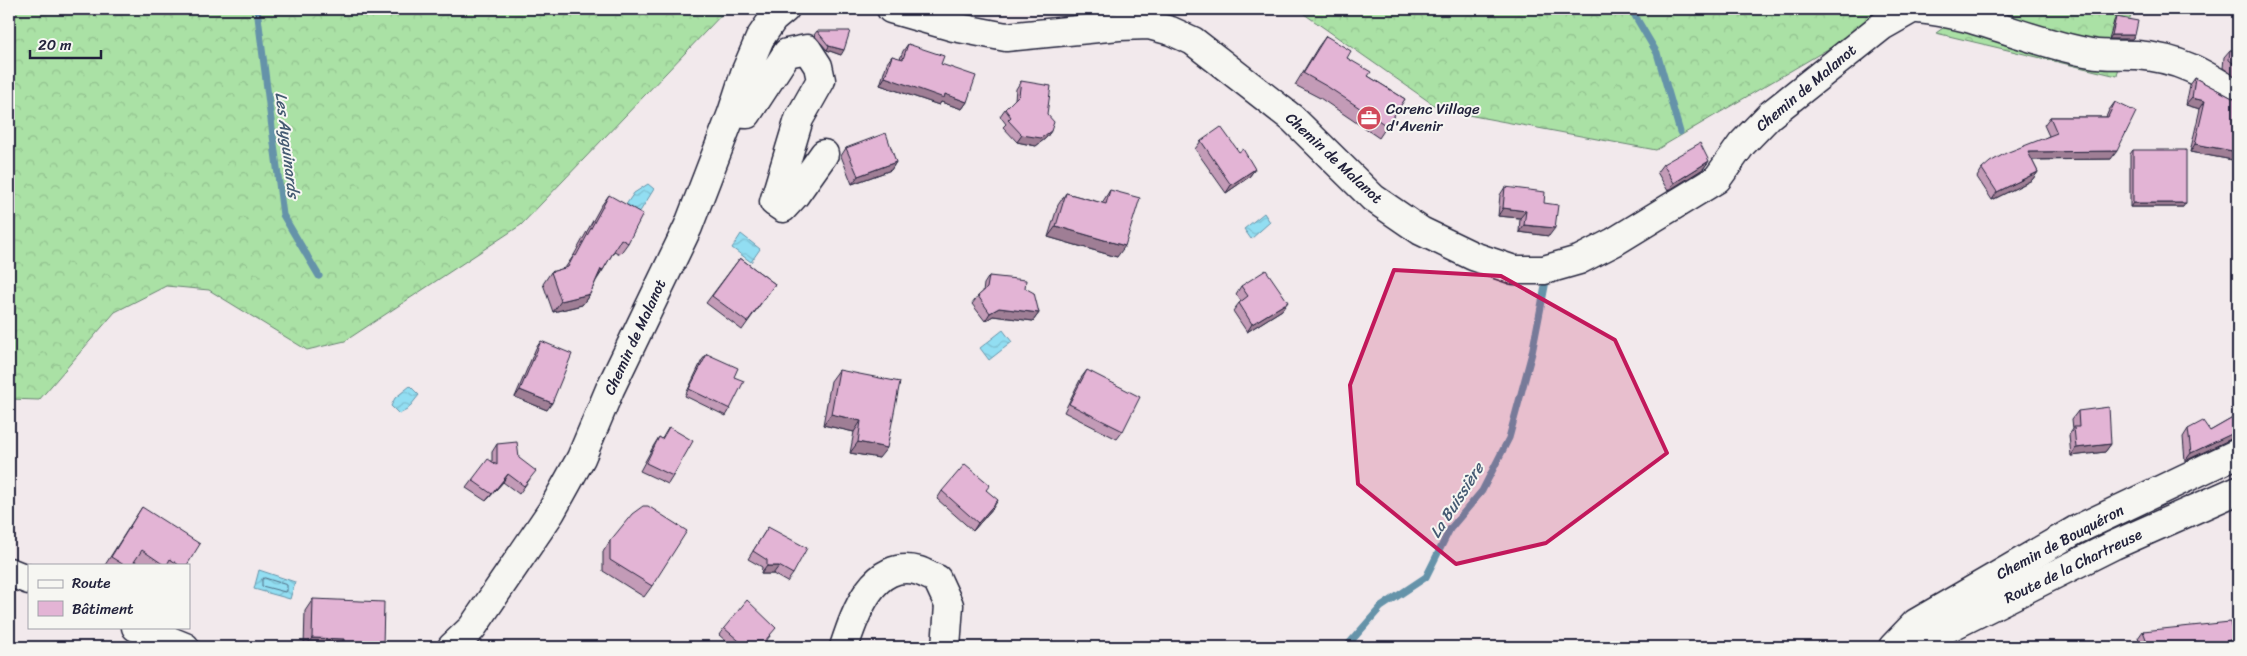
<svg xmlns="http://www.w3.org/2000/svg" width="2247" height="656" font-family="Sriracha,sans-serif">
<defs>
<pattern id="forest-crowns" width="20" height="18" patternUnits="userSpaceOnUse" patternTransform="scale(1.25)"><rect width="20" height="18" fill="#aae1a5"/><path d="M2 6a3 3 0 1 1 6 0M12 15a3 3 0 1 1 6 0" fill="none" stroke="#92c18f"/></pattern>
<pattern id="water-waves" width="16" height="10" patternUnits="userSpaceOnUse" patternTransform="scale(1.25)"><rect width="16" height="10" fill="#92def2"/><path d="M0 5q4-4 8 0t8 0" fill="none" stroke="#7ebed0"/></pattern>
</defs>
<rect width="100%" height="100%" fill="#f2e9ec"/>
<filter id="ink" filterUnits="userSpaceOnUse"><feTurbulence type="fractalNoise" baseFrequency=".02" numOctaves="2"/><feDisplacementMap in="SourceGraphic" scale="10" xChannelSelector="R" yChannelSelector="G"/><feConvolveMatrix kernelMatrix="1 2 1 2 8 2 1 2 1" color-interpolation-filters="sRGB"/></filter>
<g filter="url(#ink)">
<path fill="url(#forest-crowns)" stroke="#668270" d="M9,9H727L521,225L345,341L307,350L209,290L166,286L115,312L39,400L9,399Z
M1297,9H1896L1656,150L1441,110Z
M1969,9H2132L2117,76L1936,33Z"/>
<path fill="url(#water-waves)" stroke="#6593a9" d="M648,184L654,189L636,218L623,209L634,193Z
M1264,213L1270,222L1251,239L1244,229Z
M741,234L760,249L751,262L732,248Z
M1003,330L1012,342L989,360L980,348Z
M410,386L419,395L407,410L399,414L391,406L395,398Z
M259,570L295,582L290,599L254,589Z"/>
<g fill="none" stroke-linecap="round" stroke-linejoin="round">
<path stroke="#4f6d84" stroke-width="1" d="M265,578L287,585V591L285,592L262,586V579Z"/>
<path stroke="#6593a9" stroke-width="7" d="M257,9L283,215L319,276
M1631,9L1657,53L1680,132
M1346,647L1381,607L1426,577L1450,529L1482,491L1509,438L1532,353L1547,276"/>
<defs>
<path id="minor" d="M891,9L954,27L1006,37L1119,26L1149,25L1171,31L1193,41L1293,119L1373,198L1421,231L1473,256L1514,270H1544L1579,260L1614,242L1717,179L1742,144L1770,115L1882,26L1912,9
M1918,9C1977,14 2032,43 2091,53C2106,56 2122,54 2137,55C2179,58 2203,73 2238,95
M732,113L747,114L787,53L807,49L818,66L821,80L799,119L774,202L783,208L795,195L824,154
M9,572L29,580
M136,627L185,647
M452,647L472,628L551,512L581,458L610,389L688,227L732,113L745,73L760,38L773,19L785,9
M1893,647L1916,623L2076,530L2238,453"/>
<path id="major" d="M844,647C855,614 873,558 919,571C925,573 931,577 937,579L949,605L946,647
M1910,647L2114,545L2238,490"/>
</defs>
<use href="#minor" stroke="#22223b" stroke-width="31"/>
<use href="#major" stroke="#22223b" stroke-width="31"/>
<use href="#minor" stroke="#f6f6f2" stroke-width="28"/>
<use href="#major" stroke="#f6f6f2" stroke-width="28"/>
</g>
<path fill="#c39bb7" stroke="#22223b" d="M2116,17L2135,35L2132,39H2109L2114,21Z
M817,31L841,55L827,50L814,35Z
M1326,36L1347,58L1368,76L1405,99L1379,138L1320,98L1295,85L1318,47Z
M908,44L941,64L967,102L962,109L941,102L939,105L880,85L887,63L892,56L900,59L903,51Z
M2230,50L2238,51V78L2223,68L2224,57Z
M2195,78L2238,101V161L2190,152L2200,109L2186,105L2190,85Z
M1021,81L1047,114L1051,131L1046,138L1036,146L1017,142L1003,127L1006,124L1000,116L1005,109L1015,99L1016,89Z
M2115,102L2111,159L2032,160L2038,172L2032,180L1992,200L1977,177L1982,169L2049,136L2044,125L2050,117H2106L2109,110Z
M1201,141L1239,152L1255,169L1249,177L1226,193L1195,149Z
M846,148L896,162L891,170L852,184L841,156Z
M2133,150L2183,207H2130V154Z
M1709,161L1703,169L1668,191L1657,172L1663,164Z
M1505,187L1544,203L1549,236L1519,232L1520,218L1498,216L1500,195Z
M1110,190L1117,257L1048,237L1058,205L1066,193L1102,203Z
M609,195L628,243L620,254L614,251L603,270L596,281L590,294L582,305L553,312L543,284L551,272L565,268L574,255L601,206Z
M740,258L775,284L742,330L706,303Z
M989,276L1025,288L1039,313L1033,321L993,316L985,321L972,304L978,296L983,292L984,284Z
M1241,286L1282,310L1247,332L1233,311L1239,303L1241,301L1236,294Z
M541,341L547,410L515,397L536,348Z
M707,354L730,409L726,416L685,396L702,360Z
M839,370L879,458L850,453L854,432L823,425L831,381Z
M1087,370L1123,431L1117,439L1064,412L1081,378Z
M2078,411L2111,444L2105,452L2071,456L2069,435L2073,429L2072,419Z
M2238,415V438L2231,439L2185,461L2183,437L2188,429L2210,431Z
M669,427L673,476L668,484L640,471L654,445L659,437L662,439Z
M497,444L519,458L530,479L519,494L503,482L486,501L466,488L472,480L492,462V452Z
M986,490L993,508L973,531L937,499L942,491Z
M142,507L187,565H140L135,561L132,565H105Z
M768,527L793,574L787,582L773,574H761L762,567L748,559Z
M610,541L652,586L644,597L603,571V552Z
M313,599L382,647H304L305,611Z
M724,628L771,635L765,642L770,647H733L719,635Z
M2143,631L2229,647H2141L2138,638Z"/>
<path fill="#9f7e95" stroke="#22223b" d="M2112,35H2135L2132,39H2109Z
M829,46L844,50L841,55L827,50Z
M885,77L945,94L967,102L962,109L941,102L939,105L880,85Z
M2192,98L2205,101L2200,109L2186,105Z
M1051,131L1046,138L1036,146L1017,142L1022,135Z
M2195,144L2238,152V161L2190,152Z
M2117,151L2111,159L2023,160L2028,152Z
M1709,161L1703,169L1668,191L1674,183Z
M896,162L891,170L852,184L858,176Z
M1255,169L1249,177L1226,193L1231,185Z
M2038,172L2032,180L1992,200L1997,192Z
M2133,203H2186L2183,207H2130Z
M1503,208L1526,211L1520,218L1498,216Z
M1524,225L1555,228L1549,236L1519,232Z
M1056,226L1125,246L1117,257L1048,237Z
M601,269L603,270L595,281Z
M590,294L582,305L553,312L561,301Z
M1288,302L1282,310L1247,332L1252,324Z
M999,308L1039,313L1033,321L993,316L985,321L990,313Z
M520,390L552,403L547,410L515,397Z
M831,414L861,421L854,432L823,425Z
M2237,431H2238V438L2231,439L2185,461L2191,453Z
M858,442L887,448L879,458L850,453Z
M2111,444L2105,452L2071,456L2076,448Z
M508,474L503,482L486,501L492,494Z
M998,500L993,508L973,531L978,523Z
M767,566H779L773,574H761Z
M312,638L344,639L338,647H305Z
M2234,639L2229,647H2204Z
M344,645L383,646L382,647H342Z"/>
<path fill="#e3b4d5" stroke="#22223b" d="M2116,17L2138,21L2135,35H2112Z
M817,31H850L844,50L829,46Z
M1326,36L1351,51L1347,58L1371,72L1368,76L1405,99L1387,126L1328,87L1303,73Z
M908,44L944,56L941,64L976,76L967,102L945,94L944,98L885,77L892,56L903,59Z
M2230,50L2238,51V67L2229,60Z
M2195,78L2238,101V152L2195,144L2205,101L2192,98Z
M1021,81L1051,86L1047,114L1054,122L1051,131L1041,138L1022,135L1008,120L1011,117L1005,109L1019,95Z
M2115,102L2136,112L2117,151L2028,152L2038,172L1997,192L1982,169L1990,162L2006,153L2057,133L2050,117H2108Z
M1221,127L1239,152L1243,149L1255,169L1231,185L1201,141Z
M886,133L896,162L858,176L846,148Z
M1700,143L1709,161L1674,183L1663,164Z
M2133,150H2186V203H2133Z
M1505,187L1545,192L1544,203L1558,205L1555,228L1524,225L1526,211L1503,208Z
M1110,190L1140,198L1125,246L1056,226L1066,193L1106,204Z
M609,195L643,214L628,243L621,239L603,270L601,269L590,294L561,301L551,272L568,267L574,255L576,256Z
M740,258L775,284L747,322L712,296Z
M1266,270L1288,302L1252,324L1239,303L1248,296L1241,286Z
M989,276L1026,280L1025,288L1034,293L1039,313L999,308L990,313L978,296L987,288Z
M541,341L572,354L552,403L520,390Z
M707,354L738,368L734,377L744,381L730,409L689,389Z
M839,370L900,382L887,448L858,442L861,421L831,414Z
M1087,370L1140,397L1123,431L1069,404Z
M2109,407L2111,444L2076,448L2074,427H2079L2078,411Z
M2238,415V431L2191,453L2188,429L2203,421L2210,431Z
M669,427L693,441L673,476L646,463L659,437L662,439Z
M517,442L519,458L536,471L524,486L508,474L492,494L472,480L488,459L497,465V444Z
M965,464L990,485L986,490L998,500L978,523L942,491Z
M643,506H648L687,531L652,586L610,560V541L632,514Z
M142,507L200,544L187,565H179L170,559L167,565H164L142,550L132,565H124L111,557Z
M768,527L807,548L793,574L779,566H767V560L753,551Z
M313,599L384,602L383,646L344,645V639L312,638Z
M747,600L776,628L764,642L770,647H744L745,646L724,628Z
M2230,622L2234,639L2204,647H2149L2143,631Z"/>
</g>
<path fill="#c2185b" fill-opacity="0.2" stroke="#c2185b" stroke-width="4" stroke-linejoin="round" d="M1394,270L1501,276L1615,340L1667,453L1546,543L1456,564L1358,484L1350,385Z"/>
<defs>
<symbol id="office-disc" viewBox="-11 -11 22 22"><circle r="9.5" fill="#d1495b" stroke="#f6f6f2"/><path d="M-6-3h4V-5.5h4V-3h4V5H-6ZM-1-4.5V-3h2v-1.5ZM-6 0V1H6V0Z" fill="#fff"/></symbol>
</defs>
<g fill-rule="evenodd">
<use href="#office-disc" x="1355" y="104" width="28" height="28"/>
</g>
<g text-anchor="middle" stroke-width="4" stroke-linejoin="round" paint-order="stroke">
<g font-size="15" fill="#22223b" stroke="#f6f6f2">
<text transform="translate(1806 88) rotate(-40)" y="5">Chemin de Malanot</text>
<text transform="translate(1334 158) rotate(43)" y="5">Chemin de Malanot</text>
<text transform="translate(635 337) rotate(-65)" y="5">Chemin de Malanot</text>
<text transform="translate(2060 542) rotate(-28)" y="5">Chemin de Bouquéron</text>
<text transform="translate(2073 566) rotate(-26)" y="5">Route de la Chartreuse</text>
</g>
<g font-size="15" fill="#22223b" stroke="#f6f6f2" text-anchor="start">
<text x="1386" y="114">Corenc Village<tspan x="1386" dy="17">d'Avenir</tspan></text>
</g>
<g font-size="16" font-style="italic" fill="#445a72" stroke="#f6f6f2">
<text transform="translate(288 145) rotate(83)" y="6">Les Ayguinards</text>
<text transform="translate(1456 500) rotate(-57)" y="6">La Buissière</text>
</g>
</g>
<rect width="2247" height="656" fill="none" stroke="#f6f6f2" stroke-width="30"/>
<rect x="15" y="15" width="2217" height="626" fill="none" stroke="#22223b" stroke-width="2" filter="url(#ink)"/>
<rect x="28" y="564" width="162" height="65" fill="#f6f6f2" stroke="#a1a1a9"/>
<rect x="38" y="580" width="25" height="8" fill="#f6f6f2" stroke="#a1a1a9"/>
<text x="72" y="588" font-size="15" fill="#22223b">Route</text>
<rect x="38" y="601" width="25" height="15" fill="#e3b4d5" stroke="#a1a1a9"/>
<text x="72" y="614" font-size="15" fill="#22223b">Bâtiment</text>
<path d="M30 50v8h71v-8" fill="none" stroke="#22223b" stroke-width="2.5"/>
<text x="38" y="50" font-size="15" fill="#22223b" stroke="#f6f6f2" stroke-width="4" paint-order="stroke">20 m</text>
</svg>
